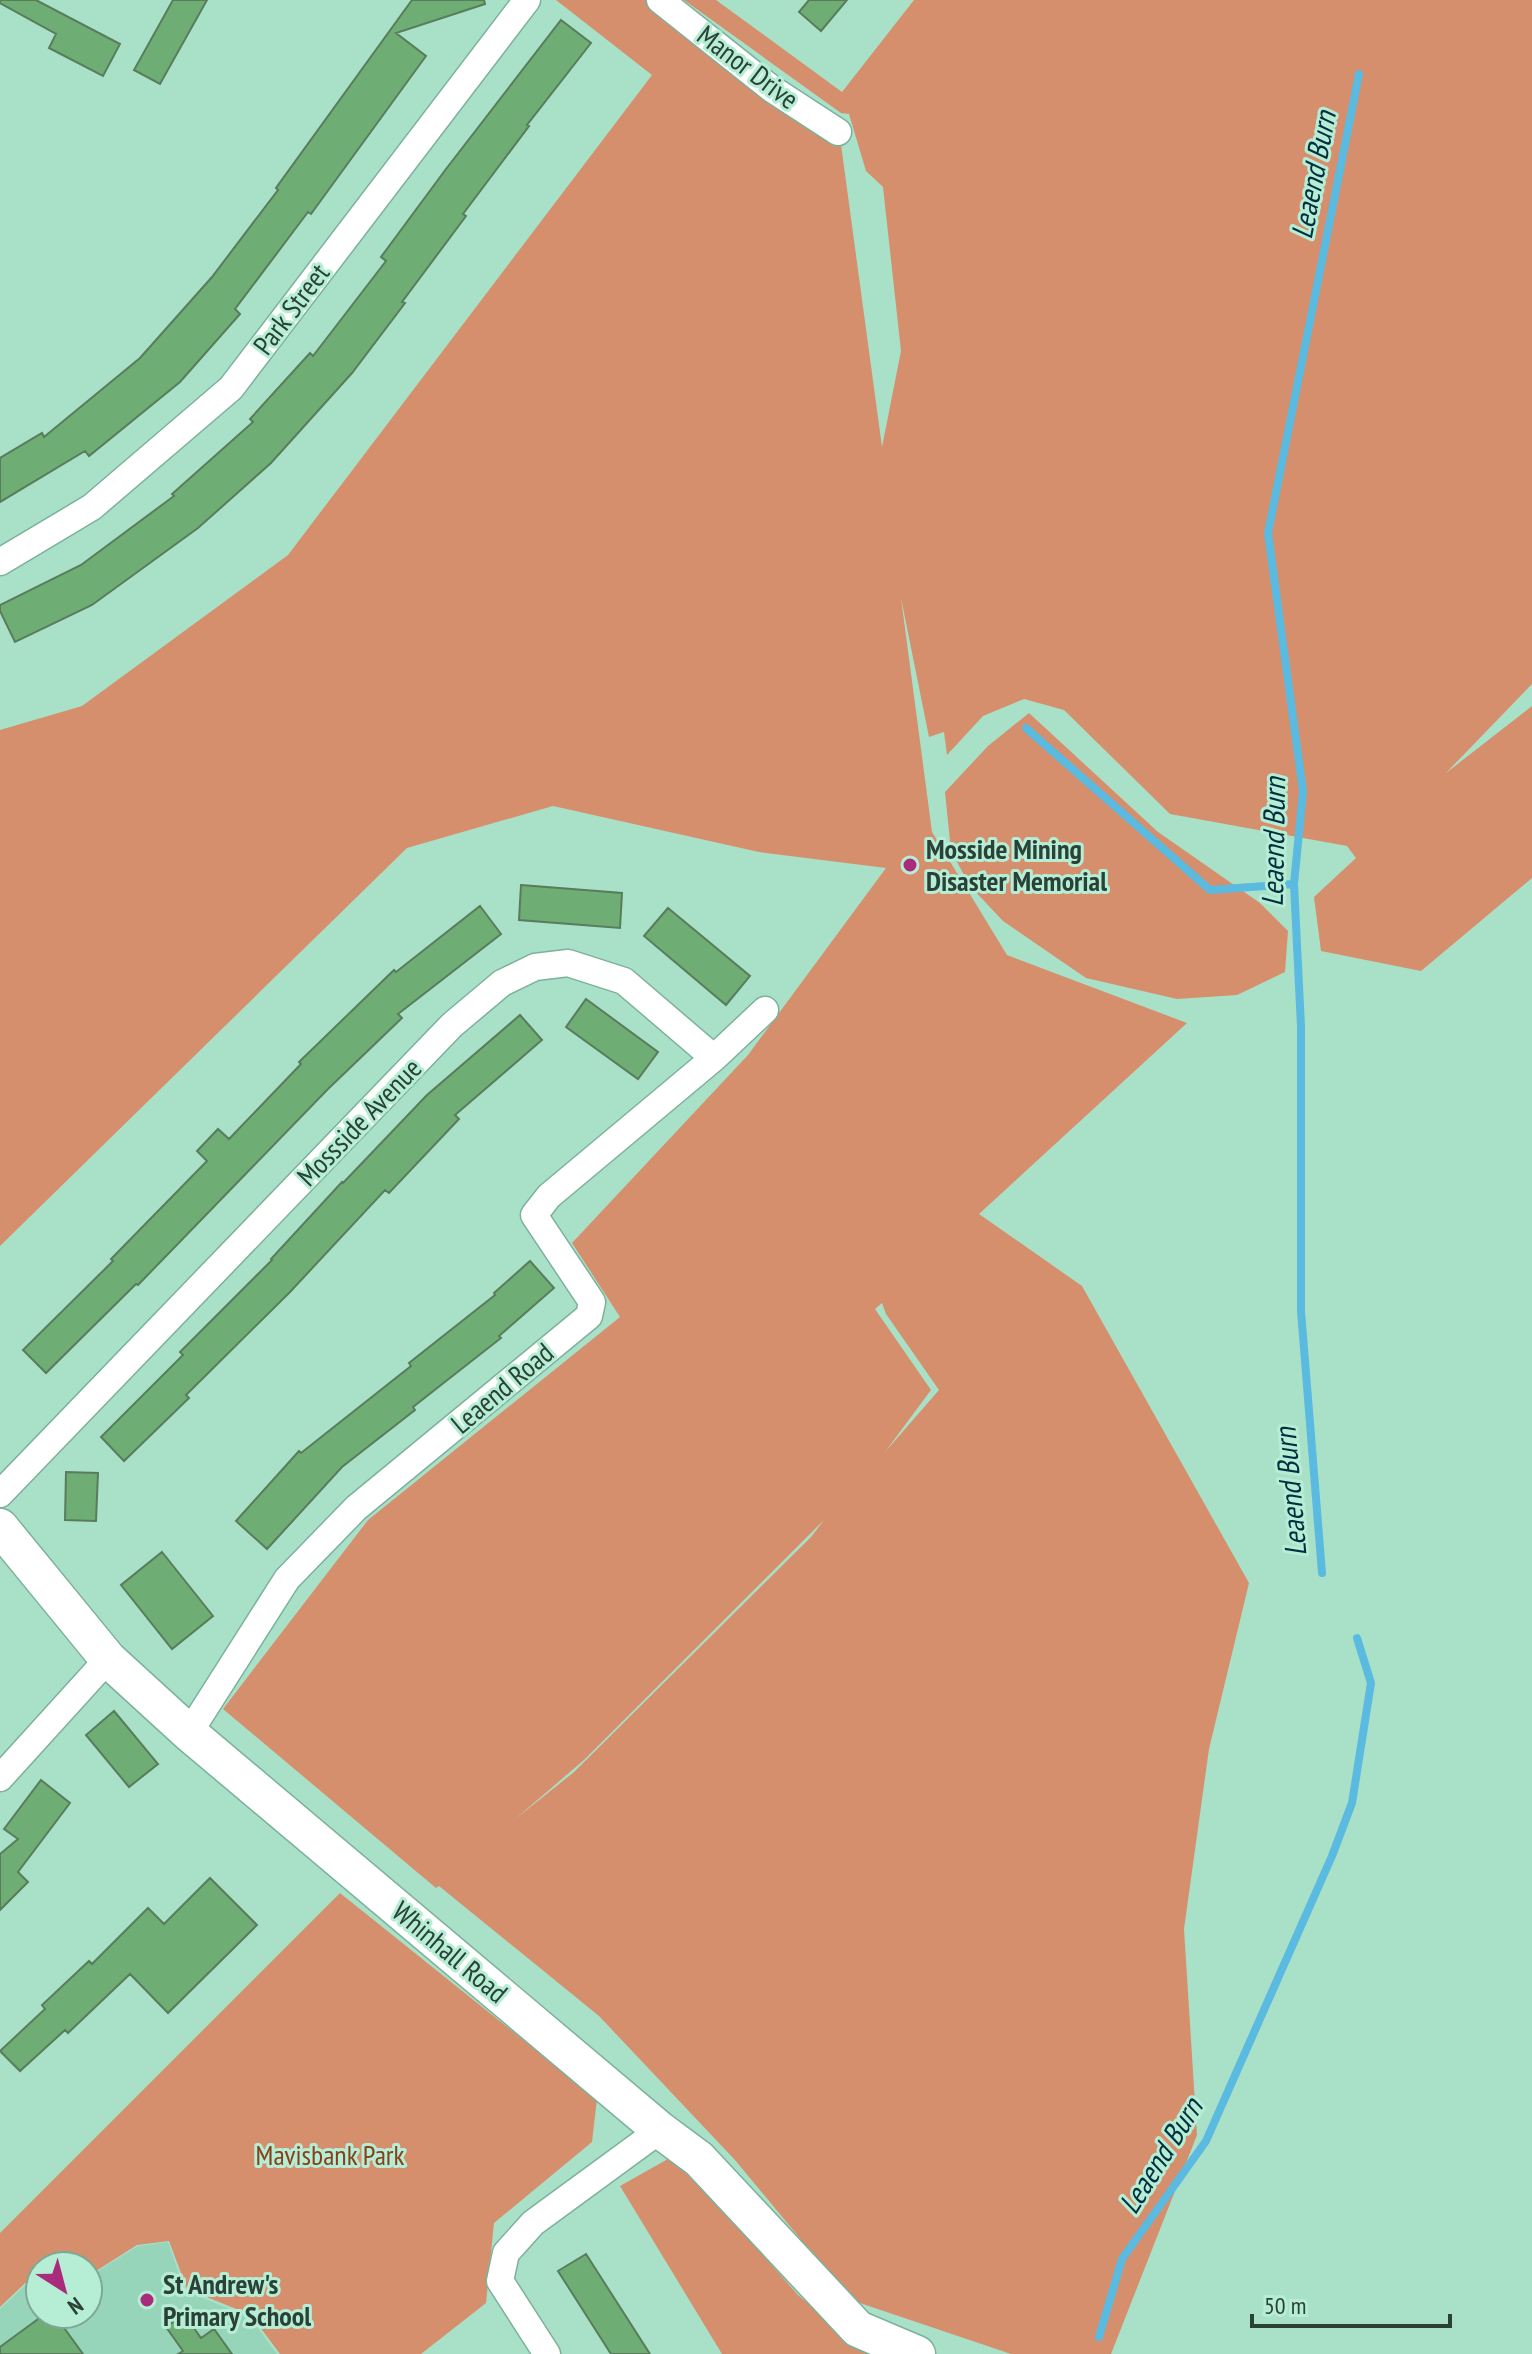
<svg xmlns="http://www.w3.org/2000/svg" width="1532" height="2354" font-family="'PT Sans Narrow',sans-serif">
<rect width="100%" height="100%" fill="#a9e0c8"/>
<path fill="#96d5ba" d="M168,2242L185,2291L250,2317L277,2354H0V2309L40,2271V2314H88V2277L138,2246Z"/>
<path fill="#d68f6d" fill-rule="evenodd" d="M556,0H646L840,137L882,447L901,351L883,187L866,171L849,114L841,113L684,0H716L842,92L914,0H1532V684L1446,773L1532,706V878L1421,971L1321,951L1314,897L1356,858L1347,846L1170,814L1064,710L1024,699L983,716L947,755L944,732L929,737L901,598L932,832L1007,955L1187,1023L979,1214L1082,1286L1249,1583L1209,1749L1184,1929L1197,2135L1111,2354H1011L851,2300L735,2160L599,2016L439,1886L436,1888L223,1709L368,1520L620,1317L572,1243L748,1055L886,868L759,852L553,806L407,848L0,1246V730L82,706L288,555L652,75ZM882,1303L886,1314L939,1390L885,1452L931,1390L875,1309ZM824,1520L811,1537L574,1772L514,1820L584,1760Z
M1029,713L1158,832L1260,903L1288,931L1285,972L1237,995L1177,999L1086,978L1003,921L970,886L951,851L945,792L988,746Z
M340,1893L597,2099L592,2142L494,2223L486,2303L421,2354H280L251,2315L187,2289L169,2241L137,2245L88,2276V2266H40V2269L0,2307V2233Z
M675,2155L798,2295L869,2354H722L620,2186Z"/>
<g fill="none" stroke-linecap="round" stroke-linejoin="round">
<path stroke="#5abadf" stroke-width="8" d="M1026,728L1210,890L1294,884
M1322,1573L1301,1311V1026L1294,884L1303,791L1268,533L1359,74
M1099,2337L1122,2259L1206,2141L1332,1856L1352,1803L1371,1683L1357,1638"/>
</g>
<path fill="#6ead74" stroke="#597d5c" stroke-width="2" d="M0,0H36L120,44L103,76L49,48L56,34L0,3Z
M173,0H207L160,84L134,70Z
M412,0H484L485,4L396,33L426,56L311,214L308,212L235,309L240,314L180,382L89,456L85,451L0,502V458L42,433L44,437L140,358L212,277L278,190L276,188Z
M809,0H847L821,31L799,12Z
M561,20L591,43L527,125L529,126L463,214L466,216L402,302L405,303L352,373L271,463L198,528L92,605L15,642L0,611V605L81,565L174,496L172,494L253,422L250,419L310,353L313,356L386,261L381,257L446,169Z
M521,885L622,893L620,928L519,920Z
M480,906L501,934L398,1014L402,1018L328,1089L138,1285L136,1284L46,1373L23,1350L113,1261L111,1259L207,1161L197,1151L218,1129L229,1139L301,1064L299,1062L394,970L396,972Z
M668,908L750,976L726,1005L644,936Z
M586,999L658,1052L638,1079L566,1027Z
M520,1015L542,1040L455,1115L459,1119L389,1193L385,1190L290,1292L186,1395L189,1398L124,1461L101,1437L183,1355L180,1352L272,1260L271,1259L342,1182L343,1183L427,1095Z
M530,1261L554,1288L499,1336L501,1338L413,1407L415,1410L342,1467L267,1549L236,1521L299,1451L301,1453L411,1366L409,1363L495,1295L494,1293Z
M66,1472L98,1473L96,1521L65,1520Z
M162,1552L213,1616L172,1649L121,1585Z
M114,1711L158,1764L129,1787L86,1735Z
M41,1780L70,1803L18,1872L28,1882L0,1910V1854L18,1839L4,1829Z
M210,1878L257,1925L168,2013L130,1974L68,2033L65,2030L20,2071L0,2051L45,2009L42,2005L89,1961L92,1964L148,1908L164,1924Z
M586,2254L650,2354H611L558,2271Z
M45,2314H54L83,2354H0V2347Z
M184,2314L201,2338L214,2329L232,2354H178L183,2351L166,2327Z"/>
<g fill="none" stroke-linecap="round" stroke-linejoin="round">
<defs>
<path id="street" d="M660,0L772,89L838,132
M0,562L92,507L231,388L527,0
M0,1494L452,1025L502,983L535,967L568,963L624,981L714,1058L765,1010
M189,1733L287,1579L356,1508L589,1316L592,1302L534,1215L549,1196L714,1058
M0,1778L108,1659
M547,2354L500,2281L506,2253L533,2223L660,2130"/>
<path id="secondary" d="M0,1527L108,1659L189,1733L660,2130L699,2159L858,2329L917,2354"/>
</defs>
<use href="#street" stroke="#7cb19b" stroke-width="29"/>
<use href="#secondary" stroke="#7cb19b" stroke-width="39"/>
<use href="#street" stroke="#fff" stroke-width="26"/>
<use href="#secondary" stroke="#fff" stroke-width="36"/>
</g>
<g fill="#aa2b7b" stroke="#b6edd5" stroke-width="3">
<circle cx="910" cy="865" r="8"/>
<circle cx="147" cy="2300" r="8"/>
</g>
<g text-anchor="middle" stroke-width="6" stroke-linejoin="round" paint-order="stroke">
<g font-size="28" fill="#2a4137" stroke="#b6edd5">
<text transform="translate(748 67) rotate(37)" y="10">Manor Drive</text>
<text transform="translate(291 309) rotate(-53)" y="10">Park Street</text>
<text transform="translate(359 1122) rotate(-46)" y="10">Mossside Avenue</text>
<text transform="translate(502 1388) rotate(-40)" y="10">Leaend Road</text>
<text transform="translate(450 1952) rotate(40)" y="10">Whinhall Road</text>
</g>
<g font-size="28" font-weight="bold" fill="#2a4137" stroke="#b6edd5" text-anchor="start">
<text x="926" y="859">Mosside Mining<tspan x="926" dy="32">Disaster Memorial</tspan></text>
<text x="163" y="2294">St Andrew's<tspan x="163" dy="32">Primary School</tspan></text>
</g>
<g font-size="28" fill="#86411b" stroke="#b6edd5">
<text x="330" y="2165">Mavisbank Park</text>
</g>
<g font-size="30" font-style="italic" fill="#022f3f" stroke="#b6edd5">
<text transform="translate(1314 175) rotate(-79)" y="10">Leaend Burn</text>
<text transform="translate(1274 842) rotate(-89)" y="10">Leaend Burn</text>
<text transform="translate(1291 1492) rotate(-95)" y="10">Leaend Burn</text>
<text transform="translate(1161 2156) rotate(-58)" y="10">Leaend Burn</text>
</g>
</g>
<g transform="translate(64 2290) rotate(144)"><circle r="38" fill="#b6edd5" stroke="#7ea896" stroke-width="2"/>
<path d="M0-6L14 30L0 20L-14 30Z" fill="#aa2b7b"/>
<text y="-12" font-size="22" font-weight="bold" text-anchor="middle" fill="#2a4137">N</text>
</g>
<path d="M1252 2314v12h198v-12" fill="none" stroke="#2a4137" stroke-width="4"/>
<text x="1264" y="2314" font-size="24" fill="#2a4137" stroke="#b6edd5" stroke-width="6" paint-order="stroke">50 m</text>
</svg>
